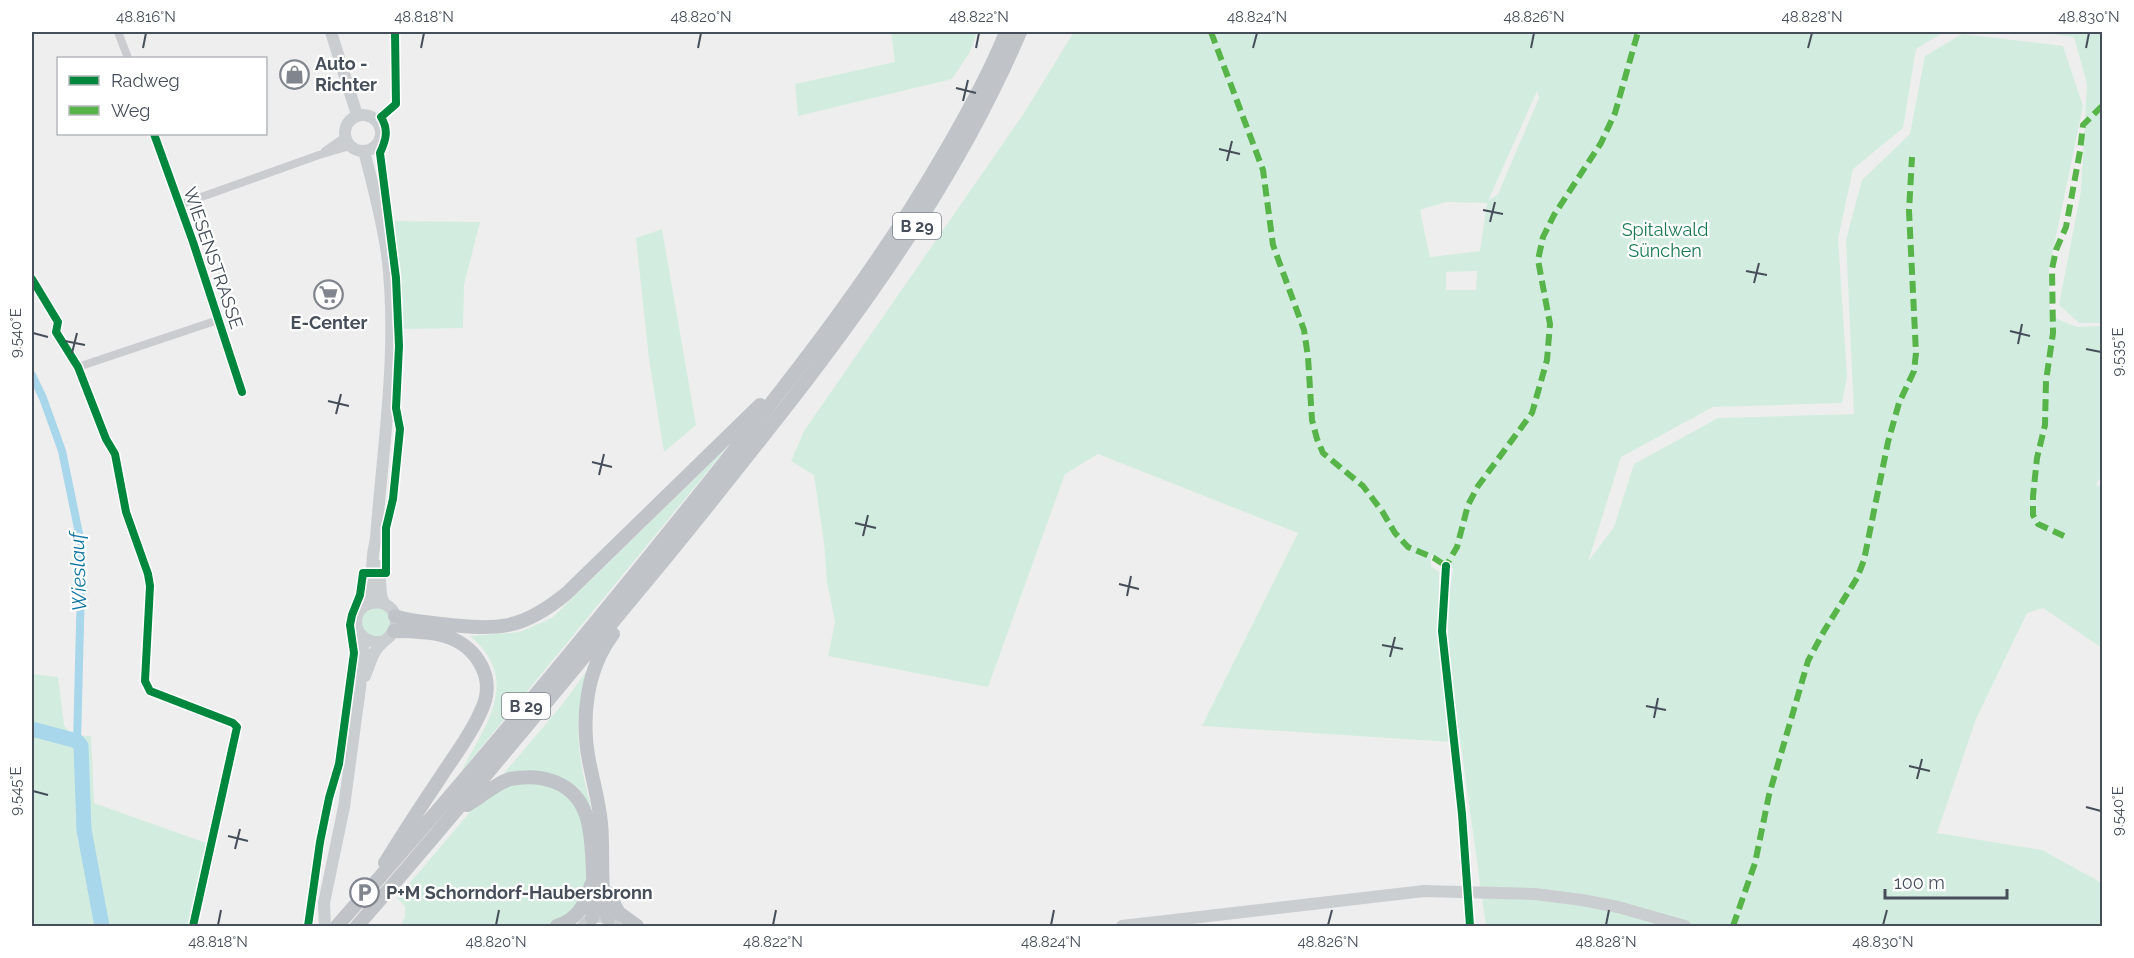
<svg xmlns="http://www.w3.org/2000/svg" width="2134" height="958" font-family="Raleway,sans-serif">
<rect width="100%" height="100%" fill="#efeeee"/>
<path fill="#d2eddf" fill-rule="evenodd" d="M891,32H977L970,52L952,79L798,116L795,84L895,62Z
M1074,32H1944L1916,49L1903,128L1853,169L1838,239L1847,376L1842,403L1713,407L1621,457L1588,562L1614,527L1634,464L1718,418L1854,414L1846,240L1862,180L1910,134L1925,56L1962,34L2063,46L2083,106L2049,270L2050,316L2077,327L2102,326V476L2096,484L2101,487L2102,485V648L2043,608L2027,613L1976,719L1937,833L2042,850L2102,883V926H1486L1449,660L1447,611L1453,568L1431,555V566L1439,572V637L1451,742L1202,726L1298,533L1098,454L1065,474L988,687L828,656L835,622L827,582L824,543L814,475L791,461L804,431L1024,113ZM1537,91L1539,98L1498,194L1488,201ZM1446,202L1487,203L1480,251L1430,257L1420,210ZM1477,271L1476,290H1446V272Z
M2038,32H2102V323H2079L2059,305L2081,191L2087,84L2074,37Z
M393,221L480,222L464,285L463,328L400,329Z
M662,229L696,425L664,452L649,359L636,238Z
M730,444L461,772C486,724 522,680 470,636L520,632L552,618Z
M361 622a15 15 0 1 1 30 0a15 15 0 1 1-30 0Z
M592,664C588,678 582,694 580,709C574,745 585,786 595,821L569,785L500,778L561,706Z
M32,674L58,677L64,725L72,736H91L94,803L209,844L190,926H32Z
M516,783H545L574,801L584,826L587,881L584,898L561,921L550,924L400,926L405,917V906L397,898L476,805L492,793Z"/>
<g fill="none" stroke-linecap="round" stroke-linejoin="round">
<path stroke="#a8d6ea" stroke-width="8" d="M32,375L43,398L62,451L82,548L77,741"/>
<path stroke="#a8d6ea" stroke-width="15" d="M32,729L77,741L81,746L84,830L102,926"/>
<path stroke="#cacccf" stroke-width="8" d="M118,32L128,58
M395,32L396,104
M154,134L193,242L242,392
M325,151L345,137
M179,205L319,155L350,146
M78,367L218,320"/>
<path stroke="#cbced1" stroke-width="12" d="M331,32L357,115
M345 133a18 18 0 1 1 36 0a18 18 0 1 1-36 0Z
M364,151C373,185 382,219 387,254C399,348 383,444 376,538L373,554L370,603
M379,566L381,595L384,604
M365,676C369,667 371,657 376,650C383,639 397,636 396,621C395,596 357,597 356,621C356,636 369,643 381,642
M325,926L324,903L344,807L360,688L364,638
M583,926C592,914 606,913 615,926
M1122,926L1424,891L1535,894L1582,900L1618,907L1685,926"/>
<path stroke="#c0c4c8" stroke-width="14" d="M395,616C409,621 426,622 441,624C498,630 521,631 567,593L760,405
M467,805C482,797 494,784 510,779C526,776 540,776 555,782C593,797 591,838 593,872C593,888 596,902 592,918
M385,863C403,834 421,806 440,778C454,756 471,735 481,711C488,697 489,681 482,667C465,632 428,631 394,631
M608,893L619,913L637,926
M608,919C599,888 604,855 601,823C599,802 593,781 589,761C581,718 586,670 613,634
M337,926C466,780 591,630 713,477C795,374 876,271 942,157C966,116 989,75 1006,32
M357,926C452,818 543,706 635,595C688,532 739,467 790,402C879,287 963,166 1020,32
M557,926C578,919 585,905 591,885"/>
<path stroke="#57b448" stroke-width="6" stroke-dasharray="12 6" stroke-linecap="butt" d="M1211,32L1263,170L1273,245L1304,330L1308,357L1312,420L1317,439L1323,453L1363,486L1382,511L1395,533L1408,547L1434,558L1446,566
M2064,536L2038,524L2033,515V496L2037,458L2045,425L2046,381L2053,333L2052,269L2056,250L2066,227L2080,151L2083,125L2102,106
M1445,571L1446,566L1457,547L1468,505L1478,486L1532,413L1547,360L1550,324L1538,260L1543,237L1554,215L1601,143L1615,113L1638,32
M1733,926L1755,863L1769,795L1808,661L1824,631L1857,578L1864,560L1888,442L1899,403L1914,371L1916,353L1909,211L1912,157"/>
<defs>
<path id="cycleway" d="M154,134L193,242L242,392
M32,279L58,322L56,332L78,367L106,439L115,454L126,512L148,574L150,586L145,681L150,691L233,723L237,727L193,926
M1446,566L1442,631L1462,814L1470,926
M308,926L320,842L329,798L339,764L354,653L350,625L352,615L360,595L363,573H386V528L393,499L400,429L396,408L399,346L396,278L380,153C386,140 389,130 381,117L396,104L395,32"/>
</defs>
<use href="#cycleway" stroke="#fff" stroke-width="11"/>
<use href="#cycleway" stroke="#00873e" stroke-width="8"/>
</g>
<path fill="none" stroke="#464e5a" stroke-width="2" d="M143,48L146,33M421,48L424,33M698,48L701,33M976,48L979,33M1253,48L1257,33M1531,48L1534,33M1808,48L1812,33M2086,48L2089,33M956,88L976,93M963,101L968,80M1219,149L1240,154M1227,161L1232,141M1483,210L1503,214M1490,222L1495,202M1746,271L1767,275M1754,283L1759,263M2010,331L2030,336M33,333L48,337M65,341L85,345M2018,344L2022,324M2086,349L2101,352M72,353L77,333M328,401L349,406M336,414L341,394M592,462L612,467M599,475L604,454M855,523L876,528M863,536L868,515M1119,584L1139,589M1127,596L1131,576M1382,645L1403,649M1390,657L1395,637M1646,706L1666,710M1654,718L1658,698M1909,766L1930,771M1917,779L1922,759M33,791L48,795M2086,807L2101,811M228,836L248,841M235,849L240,829M218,925L221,910M496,925L499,910M773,925L776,910M1051,925L1054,910M1328,925L1332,910M1606,925L1609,910M1883,925L1887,910"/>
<defs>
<symbol id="shop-ring" viewBox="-11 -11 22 22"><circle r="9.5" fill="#fff" stroke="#81868e" stroke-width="1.5"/><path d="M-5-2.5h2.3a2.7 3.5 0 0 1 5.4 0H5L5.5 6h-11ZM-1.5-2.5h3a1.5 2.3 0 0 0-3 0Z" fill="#81868e"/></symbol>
<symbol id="supermarket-ring" viewBox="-11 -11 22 22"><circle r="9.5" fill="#fff" stroke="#81868e" stroke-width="1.5"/><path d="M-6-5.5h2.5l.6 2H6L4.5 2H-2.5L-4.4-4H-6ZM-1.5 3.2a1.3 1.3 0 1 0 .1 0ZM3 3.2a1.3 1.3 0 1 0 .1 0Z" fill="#81868e"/></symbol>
<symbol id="parking-ring" viewBox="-11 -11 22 22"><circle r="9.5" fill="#fff" stroke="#81868e" stroke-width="1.5"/><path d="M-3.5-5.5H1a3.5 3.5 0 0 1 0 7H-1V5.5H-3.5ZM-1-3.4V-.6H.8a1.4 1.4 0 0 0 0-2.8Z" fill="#81868e"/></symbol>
</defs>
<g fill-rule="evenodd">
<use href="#shop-ring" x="278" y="58" width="33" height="33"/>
<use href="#supermarket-ring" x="312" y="278" width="33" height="33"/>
<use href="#parking-ring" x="348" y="876" width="33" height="33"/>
</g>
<g text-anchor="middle" stroke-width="4.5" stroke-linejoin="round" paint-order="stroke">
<g fill="#fff" stroke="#7e838c" stroke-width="1.5">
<rect x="893" y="213" width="48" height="26" rx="4.5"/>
<rect x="502" y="693" width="48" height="26" rx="4.5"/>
</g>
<g font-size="16" font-weight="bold" fill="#464e5a">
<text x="917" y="232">B 29</text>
<text x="526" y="712">B 29</text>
</g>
<g font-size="18" font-weight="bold" fill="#464e5a" stroke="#fff" text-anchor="start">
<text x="315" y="70">Auto -<tspan x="315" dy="21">Richter</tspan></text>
<text x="329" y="329" text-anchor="middle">E-Center</text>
<text x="386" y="899">P+M Schorndorf-Haubersbronn</text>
</g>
<g font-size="18" fill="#197952" stroke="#fff">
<text x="1665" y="236">Spitalwald<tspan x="1665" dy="21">Sünchen</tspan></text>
</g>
<g font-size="18" fill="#464e5a" stroke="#fff">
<text transform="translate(213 258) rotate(71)" y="6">WIESENSTRASSE</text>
</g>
<g font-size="20" font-style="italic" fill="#0f76a3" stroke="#fff">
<text transform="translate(78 572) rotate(-92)" y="7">Wieslauf</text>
</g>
</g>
<rect width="2134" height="958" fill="none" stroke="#ffffff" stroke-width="66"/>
<rect x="57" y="57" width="210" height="78" fill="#ffffff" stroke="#b5b8bd" stroke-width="1.5"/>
<rect x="69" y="76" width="30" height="9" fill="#00873e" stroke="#b5b8bd" stroke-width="1.5"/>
<text x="111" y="87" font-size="18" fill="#464e5a">Radweg</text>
<rect x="69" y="106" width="30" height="9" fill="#57b448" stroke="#b5b8bd" stroke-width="1.5"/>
<text x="111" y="117" font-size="18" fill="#464e5a">Weg</text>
<path d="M1885 889v9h122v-9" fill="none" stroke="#464e5a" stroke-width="3"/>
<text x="1894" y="889" font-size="18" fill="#464e5a" stroke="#ffffff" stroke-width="4.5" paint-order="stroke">100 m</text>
<rect x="33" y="33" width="2068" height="892" fill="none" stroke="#464e5a" stroke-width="2"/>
<g font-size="15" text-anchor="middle" fill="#464e5a">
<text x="146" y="22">48.816°N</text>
<text x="424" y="22">48.818°N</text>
<text x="701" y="22">48.820°N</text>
<text x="979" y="22">48.822°N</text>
<text x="1257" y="22">48.824°N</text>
<text x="1534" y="22">48.826°N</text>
<text x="1812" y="22">48.828°N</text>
<text x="2089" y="22">48.830°N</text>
<text transform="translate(16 333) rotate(-90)" y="5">9.540°E</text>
<text transform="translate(2118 352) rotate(-90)" y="5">9.535°E</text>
<text transform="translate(16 791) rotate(-90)" y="5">9.545°E</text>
<text transform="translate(2118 811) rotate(-90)" y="5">9.540°E</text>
<text x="218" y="947">48.818°N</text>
<text x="496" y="947">48.820°N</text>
<text x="773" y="947">48.822°N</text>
<text x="1051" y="947">48.824°N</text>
<text x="1328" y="947">48.826°N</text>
<text x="1606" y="947">48.828°N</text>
<text x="1883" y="947">48.830°N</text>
</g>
</svg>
